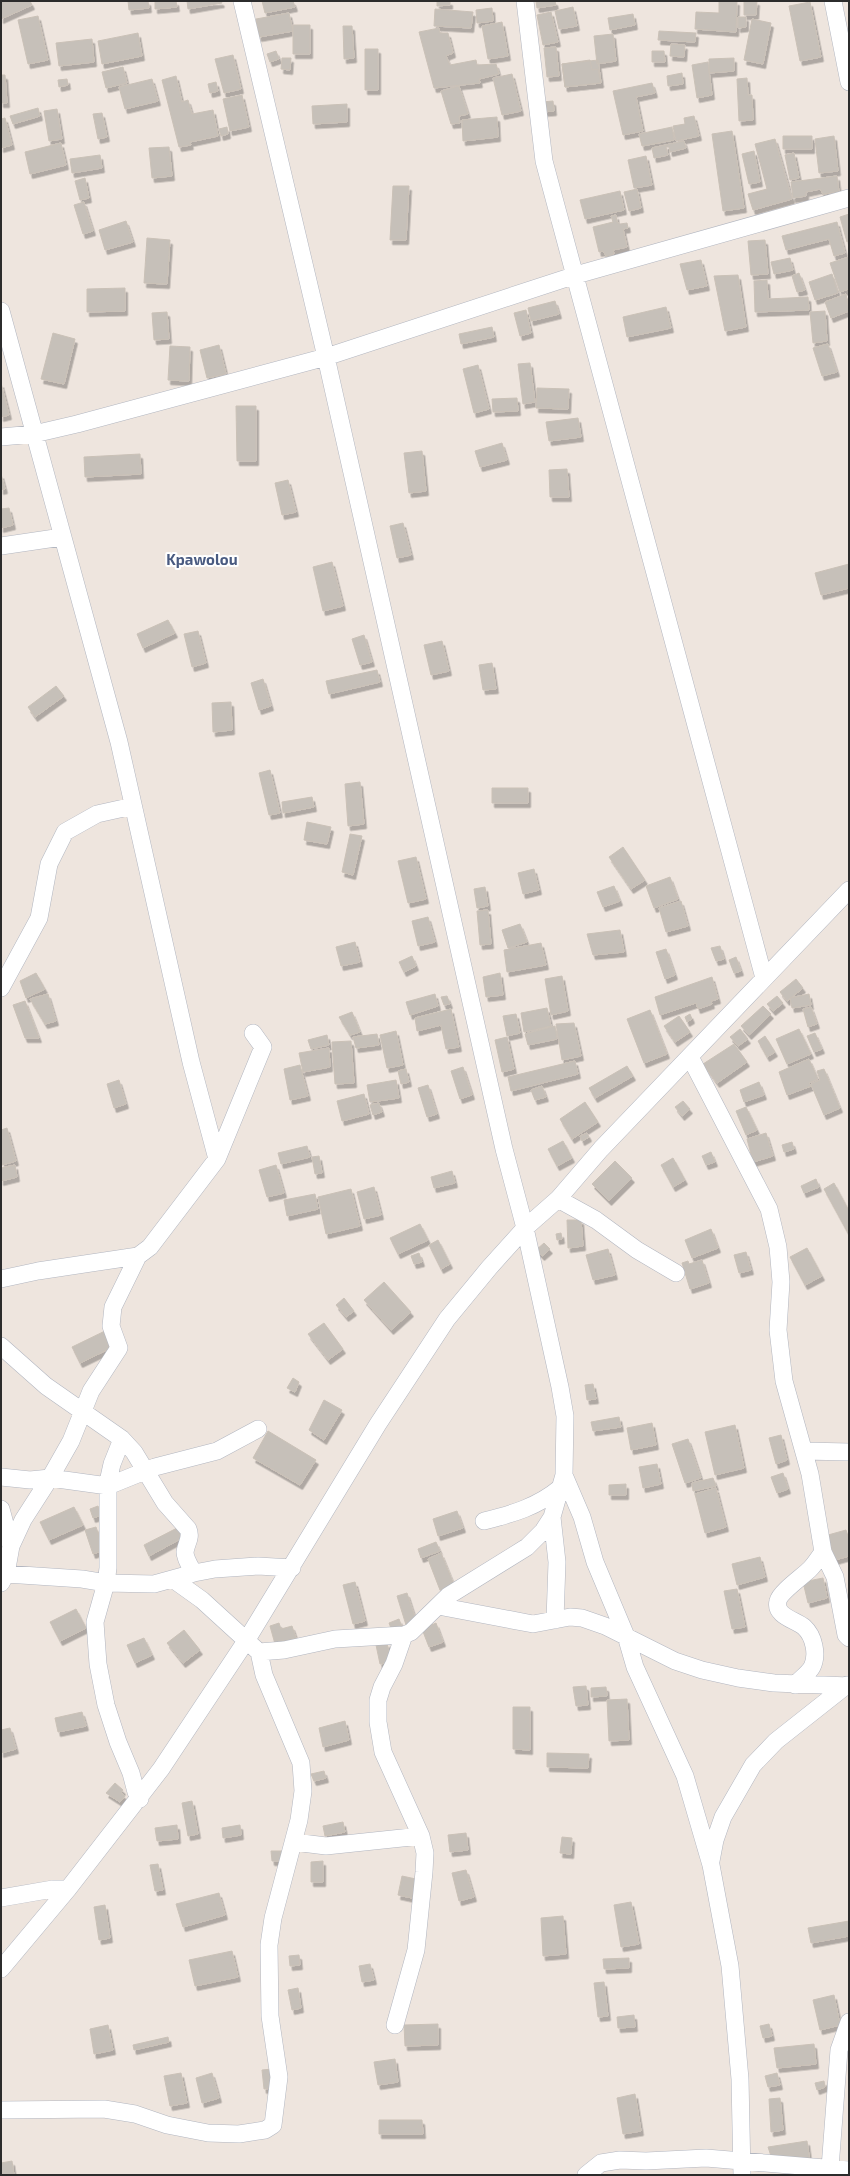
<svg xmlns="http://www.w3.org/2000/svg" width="850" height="2176" font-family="'Exo 2',sans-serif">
<defs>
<filter id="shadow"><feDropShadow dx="2.5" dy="4.5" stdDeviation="0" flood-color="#0004"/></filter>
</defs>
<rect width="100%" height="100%" fill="#eee5de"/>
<path fill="#c6c0b9" stroke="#cac1b7" filter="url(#shadow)" d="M1,1H30L32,5L1,19Z
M128,1H148L149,8L129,10Z
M155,1H176L177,7L155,9Z
M187,1H221L222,3L188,9Z
M262,1H293L295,7L265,13Z
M437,1H450V5L437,6Z
M536,1H555L556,5L537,8Z
M719,1H737L736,32L695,29L696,12L719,13Z
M744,1H757L756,15H744Z
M810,2L821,57L800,61L789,6Z
M573,7L577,26L559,29L555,11Z
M492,8L493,21L477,23L476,10Z
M435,9L473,12L471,28L434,26Z
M551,12L558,42L543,45L537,15Z
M289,13L293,31L259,37L256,19Z
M633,14L635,25L610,30L608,18Z
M38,16L48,60L28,64L18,20Z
M738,17H746V27L738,28Z
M752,19L771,23L763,64L744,60Z
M502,22L508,56L488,59L482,26Z
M293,25H310V54H293Z
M343,26H352L354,58L344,59Z
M439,28L440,33H448L453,53L446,56L450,65L476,60L477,65L496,64L499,74L479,79L480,83L434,88L419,32Z
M659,31L696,33L695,42L658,40Z
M138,33L142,56L102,64L98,41Z
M613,34L616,61L597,64L594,36Z
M92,39L94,62L59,66L56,43Z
M671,44L685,45L684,57L670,56Z
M556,47L559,76L547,77L544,48Z
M365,49H378V90H365Z
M276,51L279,59L270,62L267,54Z
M652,51H664L665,62H652Z
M233,55L241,89L224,93L215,59Z
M282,58H291L290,70L281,69Z
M734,58V71L709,73V59Z
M590,60L592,70L598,69L601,83L565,87L562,64Z
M598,60L601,83L565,87L562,64Z
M708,62L712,95L697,98L692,65Z
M123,67L127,83L106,88L102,72Z
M682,73L683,84L668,86L667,76Z
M512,74L521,111L502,115L493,78Z
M1,75H5L7,103H1Z
M176,76L182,102L188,100L192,114L213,110L218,136L190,142L191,145L179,147L162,80Z
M747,78L748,95H752L753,120L739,121L737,79Z
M67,79L68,85L59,87L58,80Z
M152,79L158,101L125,109L119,87Z
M216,82L218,91L210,93L208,84Z
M652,83L655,93L636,97L643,131L623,135L613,91Z
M459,86L468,114L459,116L460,123L451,124L441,91Z
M242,95L249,127L230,131L223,99Z
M553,101L554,111L543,112L542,102Z
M347,104V122L313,124L312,106Z
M38,108L40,116L13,124L10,116Z
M57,109L62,139L49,141L44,111Z
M102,113L107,137L98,139L93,114Z
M694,116L699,136L676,141L673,126L685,124L684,118Z
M497,117L498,137L463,141L462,120Z
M5,118L12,145L1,148V119Z
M227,127L228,134L221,136L219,129Z
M672,127L674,140L642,146L639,134Z
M732,131L744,208L723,211L712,134Z
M783,136H812V149H783Z
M834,136L838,171L819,173L815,139Z
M775,139L792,199L753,210L748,194L767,189L755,144Z
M684,141L686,148L670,152L669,147H666L668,155L654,158L652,148Z
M61,143L66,165L30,174L25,152Z
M169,147L172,176L152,178L149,148Z
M754,151L760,182L749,184L742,154Z
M794,153L799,178L790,180L785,155Z
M100,155L102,168L72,173L70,159Z
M646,156L652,185L634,188L628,160Z
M837,176L839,192L823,194L820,189L806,192V196L793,198L791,182Z
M85,178L89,198L80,200L75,181Z
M393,186H409L406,240H390Z
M637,189L641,208L629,211L624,192Z
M620,191L624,210L585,219L580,200Z
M84,202L93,231L83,234L74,205Z
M849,214V241L847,242L840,217Z
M616,215L617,222L620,224L627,223L628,228L623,229L627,247L613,250L614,254L607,257L603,251L599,252L593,227L613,222L611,216Z
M126,221L133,242L105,250L99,230Z
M837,222L845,253L834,256L829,239L786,250L782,236Z
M147,238L170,240L167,284L144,283Z
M765,240L768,274L751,275L748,241Z
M849,257V289L840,292L830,263Z
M790,258L793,270L774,274L771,262Z
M701,260L707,286L687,290L680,264Z
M799,273L805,290L797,292L792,276Z
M832,274L838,293L815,300L809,282Z
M738,275L746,327L725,331L714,276Z
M767,280L768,299L808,297L809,310L755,312L754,281Z
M125,288V311L87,312V289Z
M846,294L849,311L831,318L825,302Z
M555,301L559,314L531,321L528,308Z
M666,307L671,328L627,337L623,317Z
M526,310L531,333L520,336L514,313Z
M825,311L827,341L813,343L810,312Z
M167,312L169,339L154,340L152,313Z
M492,327L494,337L461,344L459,334Z
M53,333L75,339L64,384L41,379Z
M828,344L837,372L822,376L813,348Z
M219,345L226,374L207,378L200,350Z
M170,346L190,347L189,381L168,380Z
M530,363L535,402L523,404L518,364Z
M478,365L489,409L474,413L463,369Z
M1,383L9,415L1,417Z
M537,388L569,389L568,409L536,408Z
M517,398L518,411L493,412L492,399Z
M236,406H256V461H237Z
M578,418L581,437L549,441L546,422Z
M502,443L507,460L480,467L475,451Z
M422,451L426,491L409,493L404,453Z
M140,454L141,474L85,477L84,457Z
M567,469L569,497H550L549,470Z
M1,474L5,489L1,490Z
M288,480L296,512L282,515L275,483Z
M9,508L13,525L1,528V509Z
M403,523L411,555L397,558L390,526Z
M332,562L343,606L323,611L313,567Z
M849,564V588L821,595L815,573Z
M168,620L175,633L143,648L137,634Z
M198,631L206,663L192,667L184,634Z
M364,635L372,662L360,665L352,639Z
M442,641L449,671L431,675L424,645Z
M492,663L496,689L483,690L479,665Z
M377,670L380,682L329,694L326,681Z
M263,679L271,706L259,710L251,683Z
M56,686L64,696L35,717L28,707Z
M231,702L232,730L213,732L212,703Z
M270,770L280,813L269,815L259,773Z
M360,782L364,824L348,826L345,784Z
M492,788H528V803H492Z
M312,797L314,807L283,813L282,802Z
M307,822L331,827L327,844L304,840Z
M350,834L362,836L353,875L342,872Z
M623,847L645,880L631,889L609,857Z
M416,857L426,899L408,903L398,861Z
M534,869L539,890L523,894L518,873Z
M670,877L678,899L654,908L646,886Z
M614,886L620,901L603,907L597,892Z
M485,887L488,906L477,908L474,889Z
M681,901L688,926L666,932L659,908Z
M488,910L491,944L480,945L477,911Z
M428,917L435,942L418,946L412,921Z
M520,924L527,942L508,948L502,930Z
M620,930L624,952L593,955L587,934Z
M355,942L360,962L341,966L336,947Z
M541,943L546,965L507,972L504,950Z
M720,946L724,959L716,961L711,948Z
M666,949L675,975L665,979L656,952Z
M412,956L416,966L404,972L399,962Z
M736,957L741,971L734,973L729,960Z
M36,973L45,989L26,998L20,981Z
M500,973L503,995L486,997L483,977Z
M562,976L568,1011L551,1015L545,979Z
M712,977L718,999L711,1001L712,1004L698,1009L696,1003L660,1015L655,997Z
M796,979L803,988L787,1001L780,992Z
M48,994L56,1021L45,1024L30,999Z
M435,994L438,1006L410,1015L406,1002Z
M809,994L811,1005L792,1008L790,998Z
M447,996L450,1004L444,1005L441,997Z
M777,996L783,1003L773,1011L767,1004Z
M25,1001L39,1038H25L13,1005Z
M763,1006L771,1014L749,1035L741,1026Z
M811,1007L817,1024L808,1027L803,1009Z
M547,1008L551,1026L524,1032L521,1013Z
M451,1009L459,1047L446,1049L441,1025L417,1031L415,1018Z
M650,1010L667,1054L644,1063L627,1019Z
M352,1012L360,1032L350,1035L339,1017Z
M516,1014L520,1033L507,1036L503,1016Z
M690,1014L692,1019L687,1022L685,1017Z
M679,1016L690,1032L675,1042L664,1026Z
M574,1023L581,1056L562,1060L556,1024Z
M555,1026L557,1039L528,1045L525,1034Z
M740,1029L748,1039L738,1046L730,1037Z
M799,1029L811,1054L787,1064L776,1039Z
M396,1031L403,1065L387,1068L380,1035Z
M815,1033L822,1049L814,1052L807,1036Z
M377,1034L379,1045L356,1048L353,1037Z
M327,1035L329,1045L311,1049L308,1040Z
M765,1036L775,1052L767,1057L758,1041Z
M507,1037L514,1069L502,1072L495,1040Z
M351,1041L354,1083L335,1084L332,1042Z
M734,1044L747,1062L717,1083L703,1064Z
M329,1048L330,1067L303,1072L299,1053Z
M809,1059L818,1079L809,1083L811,1086L787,1095L779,1072Z
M575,1061L578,1074L511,1091L508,1077Z
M300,1065L308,1096L290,1100L284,1069Z
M627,1066L633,1076L595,1098L589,1088Z
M463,1067L472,1095L460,1099L451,1071Z
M406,1069L409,1082L401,1084L398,1071Z
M824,1069L840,1108L824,1115L811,1084L820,1080L817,1071Z
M119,1080L126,1104L114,1108L107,1084Z
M396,1080L399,1098L370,1102L367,1085Z
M759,1082L764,1095L744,1102L740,1090Z
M428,1085L437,1114L427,1117L418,1088Z
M542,1086L546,1097L535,1100L531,1090Z
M364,1094L369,1114L342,1121L337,1101Z
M683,1101L690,1109L682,1116L675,1107Z
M585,1102L598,1122L572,1139L560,1119Z
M379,1103L382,1112L373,1115L370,1105Z
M746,1107L757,1130L746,1135L736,1111Z
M7,1128L16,1161L2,1165L1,1130Z
M587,1133L589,1137L582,1141L580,1136Z
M766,1133L773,1156L753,1162L747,1139Z
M563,1141L572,1158L557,1166L548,1149Z
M792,1142L794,1149L784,1152L782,1145Z
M307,1146L310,1157L281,1164L278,1153Z
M711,1152L715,1162L706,1165L702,1156Z
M319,1156L322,1173L315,1174L312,1157Z
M673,1158L685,1180L673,1187L661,1165Z
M615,1161L632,1178L609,1201L592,1184Z
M15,1165L17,1177L1,1181V1168Z
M276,1165L284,1193L267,1197L259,1170Z
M452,1171L455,1183L434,1188L431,1177Z
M816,1179L819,1187L804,1193L801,1186Z
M834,1183L849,1211L848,1233L824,1189Z
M374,1187L381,1215L364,1219L357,1192Z
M351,1189L360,1226L326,1234L318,1197Z
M315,1194L318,1209L287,1216L284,1200Z
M567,1220H581L583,1246L568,1248Z
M420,1224L428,1240L398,1254L390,1238Z
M711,1229L718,1248L692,1258L685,1240Z
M561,1233L562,1239L557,1240L556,1234Z
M438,1240L450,1264L441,1269L429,1245Z
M544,1243L550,1249L542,1256L536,1250Z
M807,1248L822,1276L805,1285L790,1257Z
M608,1249L615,1275L593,1280L586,1255Z
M746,1252L751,1270L739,1273L734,1255Z
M419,1253L422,1262L414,1264L411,1256Z
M702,1260L709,1283L690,1289L682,1263L688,1261L689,1264Z
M384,1282L411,1312L391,1330L364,1300Z
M344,1298L354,1311L346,1317L336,1305Z
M324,1323L343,1349L328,1360L308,1334Z
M107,1330L115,1346L80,1363L72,1347Z
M293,1378L299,1382L295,1392L287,1388Z
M593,1384L596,1399L587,1400L585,1385Z
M324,1400L342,1410L324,1440L309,1430Z
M619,1417L621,1427L593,1431L591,1422Z
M652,1423L656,1445L631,1450L627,1428Z
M735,1425L744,1468L715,1475L705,1432Z
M268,1431L316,1460L300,1485L253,1458Z
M781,1435L787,1460L776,1464L769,1438Z
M688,1439L701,1478L685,1483L672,1444Z
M657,1464L661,1484L643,1488L639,1467Z
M783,1473L788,1489L777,1493L771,1477Z
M713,1478L716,1486L693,1491L692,1483Z
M626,1484V1495H609V1485Z
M716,1488L726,1527L705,1533L695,1494Z
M98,1506L102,1515L93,1518L90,1509Z
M74,1507L83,1525L49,1540L40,1522Z
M457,1511L463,1528L438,1536L433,1519Z
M96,1527L104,1550L93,1554L85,1530Z
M179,1527L184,1537L149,1556L144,1545Z
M846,1530L849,1539V1556L835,1560L828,1535Z
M436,1542L440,1551L421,1558L418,1549Z
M441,1553L454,1585L440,1590L428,1559Z
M760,1557L765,1577L737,1585L732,1564Z
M823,1578L827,1598L808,1603L803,1582Z
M355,1582L365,1621L353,1624L343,1585Z
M737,1589L745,1627L732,1629L724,1591Z
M407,1593L416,1621L406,1625L397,1596Z
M76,1609L86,1628L60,1641L50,1622Z
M399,1619L402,1627L392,1631L389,1623Z
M279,1623L281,1629L292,1626L296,1638L275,1644L270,1626Z
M436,1623L443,1642L429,1647L422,1629Z
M184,1630L200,1650L183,1663L167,1643Z
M144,1638L152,1655L135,1663L127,1645Z
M387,1643L391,1662L380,1664L376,1645Z
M586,1686L588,1705L576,1706L573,1687Z
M606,1687L607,1696L591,1697V1688Z
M627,1699L629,1740L609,1741L607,1700Z
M513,1707H530V1750L513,1749Z
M82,1712L86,1726L58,1732L55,1718Z
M345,1721L349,1740L323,1747L319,1728Z
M10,1728L16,1749L1,1753V1730Z
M547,1753L589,1754L588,1768L547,1767Z
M324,1771L326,1778L314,1781L311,1774Z
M115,1783L123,1790L121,1793L125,1796L120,1802L106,1793Z
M192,1801L198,1834L188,1836L182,1803Z
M343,1822L345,1832L325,1836L323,1826Z
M177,1825L178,1839L157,1841L155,1828Z
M240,1825L241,1835L223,1838L222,1828Z
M466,1833L468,1850L450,1852L448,1835Z
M562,1837L572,1838L571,1854L560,1853Z
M271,1851H282V1861H272Z
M323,1861V1882H311V1862Z
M158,1864L163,1890L155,1891L150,1865Z
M466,1870L474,1897L459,1901L452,1873Z
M402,1876L416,1879L412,1898L398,1895Z
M219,1893L225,1915L183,1927L176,1904Z
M631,1902L639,1944L621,1947L614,1905Z
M105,1905L110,1938L99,1940L94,1907Z
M563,1916L566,1954L543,1956L541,1918Z
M849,1921V1936L811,1943L808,1928Z
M232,1951L238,1977L195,1986L189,1960Z
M299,1955L300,1965L290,1966L289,1956Z
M629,1958V1968L604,1969L603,1959Z
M370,1964L374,1980L362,1982L359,1966Z
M604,1982L608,2016L598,2017L594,1983Z
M298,1988L301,2008L292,2010L288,1990Z
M834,1995L840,2025L820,2030L813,2000Z
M634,2015L635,2027L618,2028L617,2017Z
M438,2024V2045L405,2046L404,2025Z
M769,2024L772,2036L763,2038L760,2026Z
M108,2025L113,2050L94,2054L90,2029Z
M168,2037L169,2042L134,2050L133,2045Z
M814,2044L816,2064L777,2068L774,2048Z
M395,2059L398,2082L378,2085L374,2062Z
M272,2069L273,2088L264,2089L262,2070Z
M181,2073L187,2103L170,2106L164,2076Z
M212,2073L219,2098L202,2103L196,2078Z
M777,2073L780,2085L768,2087L765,2076Z
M824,2081L825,2087L817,2090L815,2083Z
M635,2094L641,2131L623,2134L617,2098Z
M780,2098L783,2130L771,2132L769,2099Z
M379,2120H422L423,2134H379Z
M807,2141L810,2163L773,2162L768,2147Z
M12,2161L14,2175H2L1,2163Z"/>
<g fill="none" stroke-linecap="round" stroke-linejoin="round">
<defs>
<path id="minor" d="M242,1L326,357L504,1149L525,1228L560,1387L565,1416L564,1475L582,1517L595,1562L626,1636L635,1667L685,1776L711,1865L730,1966L740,2079L742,2175
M525,1L544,161L764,978
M833,1L849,82
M1,311L119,742L191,1062L217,1159
M1,437L34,434L77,424L326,357L576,275L849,198
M1,546L62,537
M1,988L39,918L49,864L65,832L97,814L133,806
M690,1057L769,1209L778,1247L781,1282L778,1330L784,1381L810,1474L823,1552L835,1577L846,1635L849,1638
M558,1199L596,1220L637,1250L676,1273
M1,1279L38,1271L138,1256
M1,1346L46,1386L122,1439L134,1452L165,1503L188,1529C192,1538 186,1543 185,1552C185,1559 190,1566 194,1573
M122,1439L112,1464L108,1482V1568L106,1583L95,1622L98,1664L106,1705L118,1742L131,1773L136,1792L140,1799
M804,1451L849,1452
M1,1477L30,1480L50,1478L108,1486L155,1467L217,1451L258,1429
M1,1509L11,1546
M552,1517L557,1562L555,1620
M484,1521C512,1514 537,1507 560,1488
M6,1574L82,1579L106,1583L154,1584L194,1573L215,1569L258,1566L292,1568
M174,1580L202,1600L259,1652L284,1650L335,1639L404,1635L411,1632L448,1596L527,1547L543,1531L552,1517L564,1475
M1,1583L6,1574L11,1546L23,1520L50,1478L71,1441L91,1391L119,1348L111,1326L113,1307L138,1256L150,1247L217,1159L263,1047L253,1033
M438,1606L533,1624L570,1617L582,1618L605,1626L675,1661L702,1670L738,1678L774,1683L849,1686
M795,1685C800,1679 808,1674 812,1667C818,1655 814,1636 804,1627C796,1620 774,1616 778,1601C780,1592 803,1576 810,1569C815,1564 819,1557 823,1552
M294,1842L326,1846L421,1836
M711,1861L715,1840L723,1817L753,1765L776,1741L847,1685
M1,1898L53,1889H68
M1,1969L68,1889L161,1769L246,1641L378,1424L447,1319L489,1268L525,1228L558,1199L601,1149L849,890
M395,2025L416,1950L424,1872L425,1853L421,1836L383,1752L378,1722V1700L382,1687L394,1664L404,1635
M1,2110L104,2109L135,2114L167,2125L208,2133L239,2134L265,2130L273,2125L279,2077L270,2016L269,1945L273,1918L299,1820L303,1791L301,1763L264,1675L259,1652
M830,2168L839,2050L849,2022
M586,2175L601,2163L620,2160L646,2161L706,2158L849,2170"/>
</defs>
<use href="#minor" stroke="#b2b6c0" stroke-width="18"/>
<use href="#minor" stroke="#fff" stroke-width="17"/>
</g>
<g text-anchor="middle" stroke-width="4" stroke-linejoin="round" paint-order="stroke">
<g font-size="15" font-weight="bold" fill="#495a80" stroke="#fff">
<text x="202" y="565">Kpawolou</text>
</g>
</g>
<rect width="850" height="2176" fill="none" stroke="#2c2c2c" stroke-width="4"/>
</svg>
